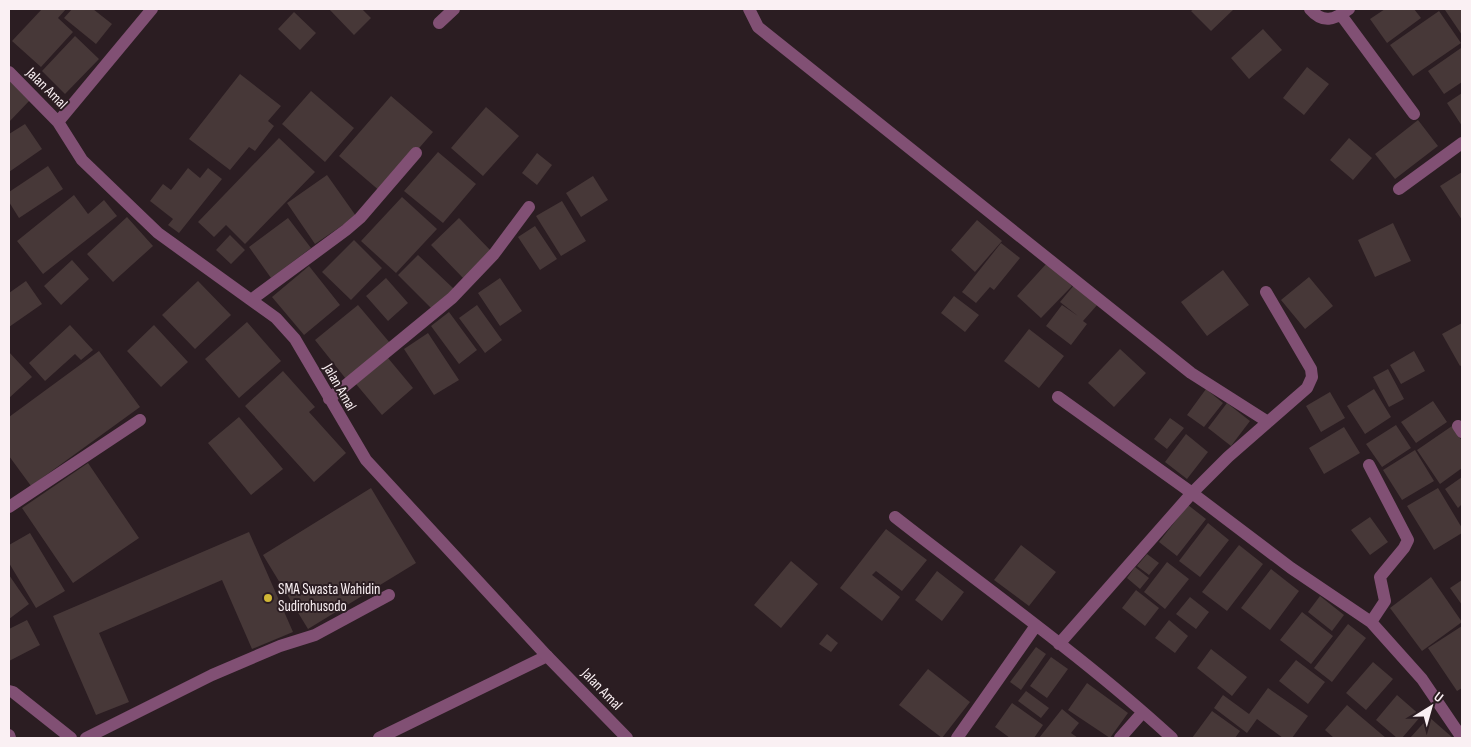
<svg xmlns="http://www.w3.org/2000/svg" width="1471" height="747" font-family="'Sofia Sans Condensed',sans-serif">
<rect width="100%" height="100%" fill="#2b1d22"/>
<path fill="#473838" d="M42,9H66L58,18L73,32L41,67L12,41Z
M72,9H93L112,24L96,44L64,18Z
M329,9H362L371,18L354,35Z
M1194,9H1234L1211,31L1191,11Z
M1385,9H1414L1421,18L1387,43L1370,19Z
M1446,9H1462V35L1445,10Z
M1439,11L1461,43L1413,76L1390,45Z
M294,12L316,33L300,50L278,29Z
M1263,29L1282,50L1249,79L1231,58Z
M75,36L99,59L65,94L42,71Z
M1461,48L1462,82L1444,94L1428,71Z
M1307,67L1329,84L1304,115L1283,98Z
M240,74L281,106L268,121L274,126L255,151L249,147L230,170L189,139Z
M9,77L31,99L9,122Z
M311,91L354,128L325,162L282,124Z
M1462,93V126L1447,103Z
M391,96L433,132L381,192L339,156Z
M486,107L519,136L483,176L451,148Z
M1418,120L1438,146L1395,179L1375,154Z
M25,124L42,149L9,172V134Z
M279,138L315,172L245,244L226,225L214,237L198,222Z
M1349,138L1372,158L1353,180L1330,160Z
M438,152L476,184L443,223L404,191Z
M537,153L552,165L537,185L522,173Z
M48,166L63,189L19,218L9,202V192Z
M188,168L200,178L208,168L222,179L179,233L168,225L173,219L150,201L163,184L171,190Z
M1462,172V220L1440,186Z
M327,175L356,216L315,244L287,203Z
M593,176L608,200L581,217L566,193Z
M74,195L88,214L104,200L117,216L43,274L17,241Z
M402,197L437,229L396,273L361,241Z
M562,201L586,241L561,256L536,216Z
M127,217L153,246L113,282L87,254Z
M288,218L311,248L271,278L249,247Z
M459,218L493,253L464,279L431,245Z
M977,220L1002,241L975,272L951,250Z
M1393,223L1411,261L1375,277L1358,240Z
M535,226L557,259L540,270L518,237Z
M230,235L245,250L231,264L216,250Z
M354,240L382,268L351,300L322,272Z
M1001,243L1020,258L994,290L990,287L976,303L962,292Z
M418,255L454,289L433,310L398,275Z
M72,260L89,279L61,305L44,286Z
M1047,263L1072,286L1041,318L1017,296Z
M309,266L340,305L304,335L272,297Z
M1223,270L1249,305L1207,336L1181,302Z
M1309,277L1333,306L1305,329L1281,300Z
M386,278L408,303L388,321L366,296Z
M500,278L522,311L500,326L478,293Z
M26,281L42,304L9,327V293Z
M198,281L231,315L195,349L162,315Z
M1075,284L1098,304L1083,321L1087,324L1071,345L1046,326L1062,305L1078,316L1060,302Z
M954,296L979,315L965,332L941,313Z
M358,305L390,343L346,379L315,340Z
M477,305L502,340L485,353L459,318Z
M449,312L477,350L459,364L431,326Z
M247,322L281,361L239,398L205,359Z
M1462,323V365L1460,366L1442,334Z
M70,325L93,350L81,360L75,354L45,381L29,363Z
M154,325L188,362L161,387L127,351Z
M1029,329L1064,356L1039,388L1004,361Z
M428,333L459,380L434,395L404,349Z
M1120,349L1146,373L1114,407L1088,383Z
M99,351L140,407L31,486L9,456V417Z
M1414,351L1425,371L1401,384L1390,365Z
M9,352L32,377L9,398Z
M388,358L413,388L382,415L356,384Z
M1388,369L1404,399L1389,407L1373,377Z
M283,371L315,407L309,412L346,453L314,482L245,406Z
M1206,389L1223,403L1204,427L1187,415Z
M1374,389L1391,417L1365,434L1347,406Z
M1330,392L1345,418L1321,432L1306,406Z
M1433,401L1447,422L1416,443L1401,422Z
M1227,403L1250,421L1231,446L1208,428Z
M239,417L283,469L251,495L208,443Z
M1170,418L1184,428L1167,449L1154,439Z
M1396,425L1411,448L1382,467L1366,444Z
M1452,426L1462,441V468L1440,484L1417,450Z
M1344,427L1360,453L1324,474L1309,448Z
M1186,434L1208,452L1187,479L1165,462Z
M1415,450L1434,481L1402,500L1383,470Z
M88,463L139,538L73,583L22,508Z
M1462,477V504L1458,508L1445,489Z
M371,488L416,563L308,629L263,555Z
M1438,488L1462,528V533L1434,550L1407,506Z
M1188,505L1206,519L1177,556L1159,542Z
M1370,517L1388,542L1370,555L1351,530Z
M1208,523L1229,540L1200,577L1179,561Z
M886,529L927,560L902,591L876,571L872,575L900,597L882,621L840,588Z
M249,532L293,632L252,649L222,580L99,633L129,702L96,715L53,616Z
M30,533L65,591L36,608L9,563V545Z
M1021,545L1056,572L1029,606L994,580Z
M1239,545L1263,564L1227,611L1202,592Z
M1147,554L1159,563L1149,575L1137,566Z
M791,561L818,584L781,628L754,605Z
M1167,562L1189,579L1165,609L1144,592Z
M1135,567L1149,578L1140,589L1127,578Z
M1271,569L1299,591L1270,630L1241,608Z
M937,571L964,592L942,621L915,600Z
M9,575L29,604L9,619Z
M1431,577L1462,622L1422,651L1390,608Z
M1462,580V605L1450,588Z
M1136,590L1159,608L1145,626L1122,608Z
M1320,596L1344,615L1332,631L1308,612Z
M1190,597L1209,612L1196,629L1176,614Z
M1302,612L1333,636L1311,664L1280,640Z
M27,620L40,645L9,661V629Z
M1169,620L1188,636L1175,653L1155,638Z
M1348,624L1366,638L1332,682L1314,668Z
M1462,626V688L1457,691L1428,648Z
M827,634L838,643L831,652L819,644Z
M1036,647L1046,654L1021,690L1010,682Z
M1211,649L1247,677L1232,696L1197,668Z
M1051,657L1068,669L1047,698L1030,686Z
M1296,660L1325,682L1308,704L1279,681Z
M1373,662L1393,679L1366,710L1346,693Z
M928,669L970,702L942,738L899,705Z
M1087,683L1128,713L1110,738L1068,710Z
M1268,688L1308,716L1292,738H1283L1257,719L1247,733L1214,708L1223,695L1249,714Z
M1026,691L1049,708L1041,718L1018,701Z
M1397,695L1421,716L1402,738H1397L1376,720Z
M1012,703L1043,725L1034,738H1010L995,727Z
M1347,705L1386,738H1334L1325,730Z
M1062,709L1079,723L1071,733L1078,738H1039Z
M1212,711L1240,731L1235,738H1192Z
M1429,717L1453,738H1410Z"/>
<g fill="none" stroke-linecap="round" stroke-linejoin="round">
<path stroke="#815074" stroke-width="12" d="M9,691L13,692L71,738
M86,738L212,675L280,646L315,635L389,595
M379,738L547,656"/>
<path stroke="#815074" stroke-width="12" d="M749,9L758,27L1191,373L1268,422
M1310,9C1323,24 1334,20 1349,9
M1341,15L1414,114
M439,23L454,9
M9,72L58,122L82,160L158,233L276,318L295,339L366,460L547,656L627,738
M58,122L152,9
M1399,189L1462,143
M251,300L346,230L360,218L416,153
M1058,397L1192,493L1291,568L1371,622L1422,679L1462,738
M329,399L452,298L494,254L529,207
M1458,426L1462,432
M1369,465L1408,540L1404,548L1380,577L1385,601L1371,622
M9,507L140,420
M895,517C988,590 1085,658 1172,738
M1059,644L1192,493L1228,457L1307,388L1312,377L1311,369L1266,292
M9,735L10,738
M957,738L1035,627
M1120,738L1143,712"/>
</g>
<circle fill="#d0b736" stroke="#2b1d22" stroke-width="2" cx="268" cy="598" r="5"/>
<g text-anchor="middle" stroke-width="4" stroke-linejoin="round" paint-order="stroke">
<g font-size="15" fill="#faf0f3" stroke="#2b1d22">
<text transform="translate(47 88) rotate(45)" y="5">Jalan Amal</text>
<text transform="translate(340 387) rotate(60)" y="5">Jalan Amal</text>
<text transform="translate(602 689) rotate(46)" y="5">Jalan Amal</text>
</g>
<g font-size="15" fill="#faf0f3" stroke="#2b1d22" text-anchor="start">
<text x="278" y="594">SMA Swasta Wahidin<tspan x="278" dy="17">Sudirohusodo</tspan></text>
</g>
</g>
<rect width="1471" height="747" fill="none" stroke="#faf0f3" stroke-width="20"/>
<g transform="translate(1431 707) rotate(37)" stroke="#2b1d22" stroke-width="4" paint-order="stroke">
<path d="M0-4L9 19L0 12L-9 19Z" fill="#faf0f3"/>
<text y="-8" font-size="14" font-weight="bold" text-anchor="middle" fill="#faf0f3">U</text>
</g>
</svg>
